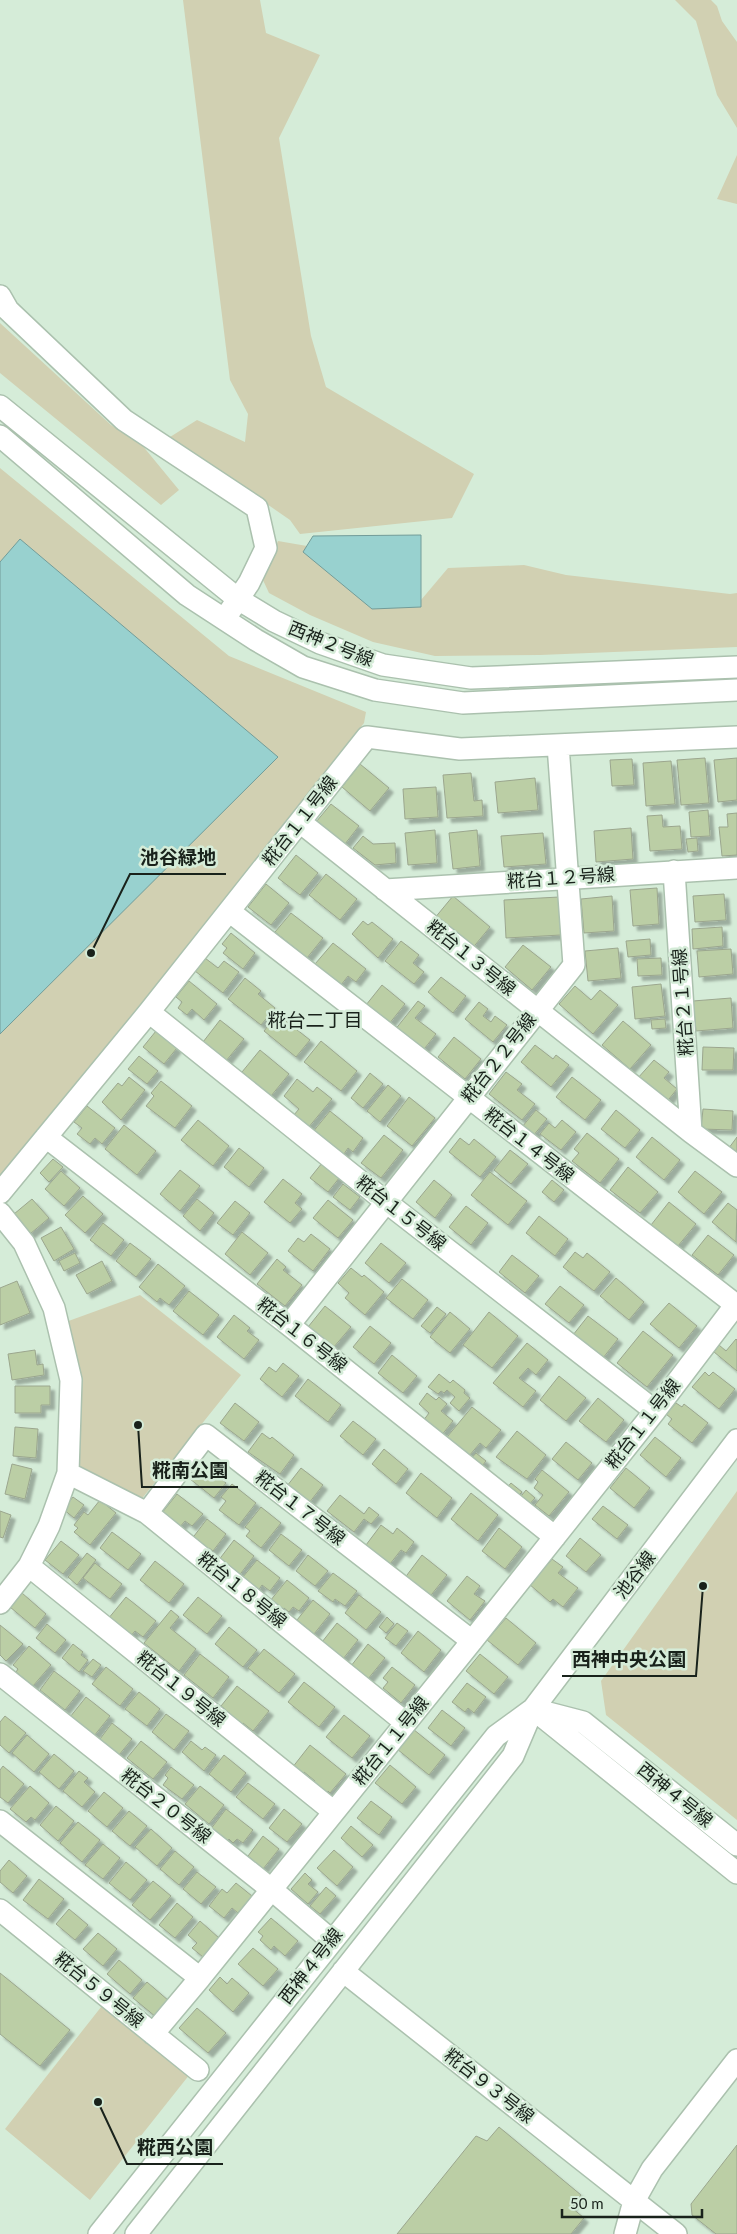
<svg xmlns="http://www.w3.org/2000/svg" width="737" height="2234" font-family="Lato,'Noto Sans JP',sans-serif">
<defs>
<filter id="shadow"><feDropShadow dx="4.5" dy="4.5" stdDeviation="1" flood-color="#0004"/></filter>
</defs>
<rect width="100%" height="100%" fill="#d5ecd8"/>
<path fill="#d1d0b2" d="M183,0H260L266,33L320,55L279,138L311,336L326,387L474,474L452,518L300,534L290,520L170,437L197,420L245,442L248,414L230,380Z
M675,0H711L717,6L722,21L737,42V128L717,95L696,21Z
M737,155V204L717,199Z
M0,323L111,425L142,445L179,490L161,505L0,373Z
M0,468L229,656L366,712L364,723L0,1184Z
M278,541L307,546L304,552L420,607L421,600L448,568L524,565L566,575L730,594L737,593V647L540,655L435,656L373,642L310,615L269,593L262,578Z
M140,1295L241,1375L140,1501L74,1470L63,1323Z
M737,1491V1820L606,1715L601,1681Z
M105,2002L190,2074L90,2200L5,2129Z"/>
<path fill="#98d1cf" stroke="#729c99" d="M421,535V607L372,609L303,552L313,536Z
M20,539L278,757L0,1034V562Z"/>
<path fill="#bbcea5" stroke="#9ba68e" filter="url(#shadow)" d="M705,758L709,803L681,805L677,760Z
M737,758V800L718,802L714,760Z
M632,759L634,785L612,786L610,760Z
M671,761L675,804L646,806L643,763Z
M360,764L389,788L370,811L342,787Z
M471,773L474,801L482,800L483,816L447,818L443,775Z
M535,778L538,810L498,813L495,782Z
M436,787L438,817L405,819L403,789Z
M331,804L359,826L345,844L316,822Z
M708,810L710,836L691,837L689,812Z
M737,813V855L722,856L719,827H728L727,814Z
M662,815L663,827L680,826L682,849L650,851L647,816Z
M631,828L633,859L596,862L594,831Z
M435,830L437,863L408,865L405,833Z
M477,830L480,866L453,869L449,833Z
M543,833L546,864L504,867L501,836Z
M363,836L373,844L395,843L396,863L375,865L353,848Z
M697,838L698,851L688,852L686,839Z
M296,855L318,873L300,895L278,878Z
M326,874L357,899L340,920L309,895Z
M266,884L289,903L271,925L248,907Z
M657,888L659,924L633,926L630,890Z
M724,894L726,920L695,922L693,896Z
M453,896L490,927L471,950L434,919Z
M612,896L614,931L584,933L581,899Z
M559,897L561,935L506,938L504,900Z
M291,913L323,938L307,958L275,932Z
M363,921L368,925L372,922L393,939L378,958L352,934Z
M722,927L723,946L693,949L692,929Z
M231,933L255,953L243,969L223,953L227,948L222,944Z
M650,939L651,955L628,957L626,941Z
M401,941L419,955L413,963L424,972L414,984L385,961Z
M333,943L366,969L356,982L348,976L341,985L315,964Z
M523,945L551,967L532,990L505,967Z
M618,948L621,978L588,981L585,951Z
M731,949L733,974L699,977L697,951Z
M205,958L218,968L224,961L239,972L223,993L195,971Z
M661,958L662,975L638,976L637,959Z
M441,977L466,996L453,1013L428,992Z
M245,978L261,991L258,994L275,1008L261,1025L228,999Z
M189,981L217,1004L204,1020L192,1009L187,1015L178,1008L182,1002L176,997Z
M661,984L665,1016L635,1019L632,987Z
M382,985L405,1004L389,1024L366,1005Z
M575,986L591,1000L600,990L618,1005L593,1034L559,1004Z
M731,998L733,1028L696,1031L693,1001Z
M418,1001L425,1006L415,1018L436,1034L421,1053L394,1031Z
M479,1002L488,1009L483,1016L491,1022L495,1016L507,1025L493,1042L465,1019Z
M277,1014L310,1040L296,1057L264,1031Z
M665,1019L666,1028L652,1029L651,1020Z
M220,1020L244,1039L226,1061L203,1042Z
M623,1021L651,1045L630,1069L602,1045Z
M156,1031L177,1048L164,1064L143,1047Z
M454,1037L481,1059L465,1079L438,1057Z
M321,1041L357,1071L341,1091L304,1062Z
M535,1045L553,1059L556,1055L569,1065L551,1087L521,1062Z
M703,1047L734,1048L733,1070H702Z
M260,1050L289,1074L271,1096L242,1072Z
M139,1056L158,1071L147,1084L128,1069Z
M654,1060L669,1072L664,1078L677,1089L665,1104L637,1079Z
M506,1072L522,1084L517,1090L535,1104L522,1120L489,1094Z
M370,1073L383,1084L363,1108L351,1098Z
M129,1077L145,1090L121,1120L102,1102L118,1083L122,1086Z
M572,1077L601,1100L585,1120L556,1097Z
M297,1079L313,1092L317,1087L332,1099L308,1128L293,1116L299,1109L284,1096Z
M161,1081L192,1106L175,1128L146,1106L154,1096L151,1093Z
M388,1085L401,1096L380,1122L367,1111Z
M409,1097L435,1118L412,1146L387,1126Z
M87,1106L115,1128L102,1144L95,1138L90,1144L77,1134L82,1128L74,1122Z
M703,1109L733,1111L732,1130L701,1129Z
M536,1110L547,1119L533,1136L522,1127Z
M616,1110L640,1130L625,1148L601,1129Z
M330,1111L363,1138L353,1152L348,1148L342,1157L312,1133Z
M198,1120L229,1146L213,1166L181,1140Z
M562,1120L576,1132L561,1150L540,1134L549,1123L555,1128Z
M124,1125L156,1151L137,1175L105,1149Z
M587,1133L619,1159L600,1183L572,1161L579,1153L574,1149Z
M384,1135L403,1150L381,1178L361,1163Z
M652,1137L680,1160L664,1180L636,1157Z
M737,1137V1160L726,1152Z
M460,1138L469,1145L474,1139L496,1157L480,1177L449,1152Z
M239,1148L264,1168L249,1187L224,1167Z
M510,1150L528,1164L511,1184L494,1170Z
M53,1159L63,1167L49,1182L40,1173Z
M322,1163L340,1177L328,1192L310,1178Z
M628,1167L658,1192L640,1213L610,1190Z
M180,1170L200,1186L180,1211L160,1194Z
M61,1171L80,1188L64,1206L45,1189Z
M695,1171L722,1192L704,1214L678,1192Z
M490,1172L527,1201L508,1225L471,1195Z
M283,1179L302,1194L295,1203L302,1209L290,1223L264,1202Z
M434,1180L452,1195L435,1218L416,1202Z
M552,1180L564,1190L554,1202L542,1192Z
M343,1184L360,1197L350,1210L333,1197Z
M83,1196L103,1214L85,1233L65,1215Z
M32,1199L49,1218L30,1234L14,1214Z
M197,1199L214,1213L200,1231L183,1216Z
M328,1200L353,1220L338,1238L313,1218Z
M235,1201L250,1213L233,1235L217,1223Z
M669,1202L696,1224L678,1246L651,1225Z
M728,1203L737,1210L736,1242L712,1222Z
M466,1206L488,1223L471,1245L449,1227Z
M539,1216L568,1239L555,1256L526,1233Z
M103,1223L124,1240L111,1256L90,1240Z
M61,1227L74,1249L54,1261L41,1238Z
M242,1232L268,1253L250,1275L225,1254Z
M311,1234L330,1249L313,1271L288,1251L298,1238L304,1242Z
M708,1235L734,1255L718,1275L692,1255Z
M130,1243L151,1259L136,1277L116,1261Z
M381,1243L406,1263L389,1283L365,1263Z
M575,1252L583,1258L587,1253L610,1272L594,1291L563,1267Z
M75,1253L80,1263L64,1271L59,1261Z
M512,1255L539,1276L525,1293L499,1272Z
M277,1259L286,1267L283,1270L302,1285L285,1306L257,1284Z
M102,1261L112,1281L87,1294L76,1275Z
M158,1264L185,1286L169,1305L160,1298L157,1302L139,1287Z
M351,1268L362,1277L364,1275L384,1292L365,1315L345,1298L349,1293L338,1283Z
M616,1278L644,1302L629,1320L600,1296Z
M402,1279L428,1300L413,1319L386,1298Z
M17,1281L30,1313L0,1325V1288Z
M560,1286L584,1305L569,1323L545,1304Z
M189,1291L219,1315L203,1335L173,1311Z
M669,1303L697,1326L679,1348L650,1324Z
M325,1306L351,1327L333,1348L308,1327Z
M437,1307L446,1314L430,1333L421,1326Z
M450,1312L470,1329L450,1353L430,1337Z
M489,1312L518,1336L492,1368L463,1345Z
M234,1315L250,1328L247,1331L259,1340L244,1359L217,1337Z
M588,1316L618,1339L603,1358L573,1335Z
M370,1326L391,1343L374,1364L353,1347Z
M643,1331L673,1355L647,1387L617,1363Z
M736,1339L737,1340V1371L714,1352L719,1345L726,1351Z
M527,1343L548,1360L536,1375L528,1368L519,1378L536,1391L523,1407L493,1383Z
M35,1350L37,1365L43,1364L44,1375L12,1380L8,1354Z
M392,1355L417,1376L403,1393L378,1373Z
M283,1363L299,1376L282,1397L260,1379L269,1367L276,1372Z
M705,1372L709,1376L713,1372L735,1389L719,1409L692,1387Z
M439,1374L450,1383L453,1380L465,1390L464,1393L470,1398L459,1411L450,1403L455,1397L447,1390L444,1393L441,1391L438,1394L428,1387Z
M559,1376L586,1398L566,1421L540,1400Z
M308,1379L341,1405L328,1422L295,1396Z
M15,1386H50V1405H41V1413H15Z
M427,1393L436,1400L439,1397L447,1404L441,1411L453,1421L441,1436L423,1421L429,1413L419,1404Z
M598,1398L624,1420L606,1442L579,1421Z
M235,1403L259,1422L244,1441L220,1423Z
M676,1403L682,1407L684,1404L708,1423L692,1443L668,1424L672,1419L666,1414Z
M472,1407L501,1430L486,1448L480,1443L469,1456L447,1437Z
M353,1421L376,1439L363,1455L340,1436Z
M15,1427L38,1429L36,1458L13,1456Z
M517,1431L546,1455L527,1479L496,1457Z
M262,1433L270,1439L272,1437L294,1455L280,1474L248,1452Z
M655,1437L681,1458L666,1477L640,1455Z
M566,1442L592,1463L578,1480L552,1459Z
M384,1449L408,1469L396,1484L372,1464Z
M476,1453L486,1461L479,1470L469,1461Z
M202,1463L226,1483L214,1498L190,1479Z
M12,1464L32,1469L25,1499L5,1494Z
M301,1468L323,1485L309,1503L287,1486Z
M626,1468L650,1488L634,1508L610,1488Z
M542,1470L569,1492L549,1516L535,1505L543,1495L534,1488L538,1482L535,1479Z
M421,1473L452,1498L437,1518L406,1493Z
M511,1483L522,1492L515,1499L505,1490Z
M232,1484L256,1503L239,1525L219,1510L226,1501L221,1497Z
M526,1490L535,1498L527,1507L518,1500Z
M471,1493L498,1515L478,1541L451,1519Z
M177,1494L203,1514L192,1526L185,1521L179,1528L161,1514Z
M340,1495L364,1514L369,1507L379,1515L371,1524L364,1519L354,1532L327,1511Z
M73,1497L84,1505L74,1518L63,1509Z
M100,1500L116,1513L90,1545L74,1532L78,1528L74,1525L84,1512L88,1515Z
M603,1506L628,1525L617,1539L592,1519Z
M261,1507L281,1523L261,1548L246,1536L250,1531L245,1527Z
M0,1511L11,1515L3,1538L0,1537Z
M207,1519L226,1534L213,1551L209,1548L205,1552L191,1540Z
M381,1525L393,1534L397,1528L414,1542L406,1553L401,1550L390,1564L366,1545Z
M499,1528L522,1547L505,1569L482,1551Z
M112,1532L141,1554L128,1570L100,1548Z
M281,1534L302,1550L289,1566L269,1550Z
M580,1538L601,1555L586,1572L566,1556Z
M234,1540L254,1556L238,1577L218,1561Z
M61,1541L79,1555L63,1574L45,1560Z
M87,1553L96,1560L77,1585L68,1577Z
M308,1555L328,1571L315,1586L296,1571Z
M422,1555L447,1575L428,1599L404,1579Z
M552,1559L563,1567L558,1573L578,1588L563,1607L553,1599L550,1602L529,1584L546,1563L548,1564Z
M257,1560L280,1578L270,1591L262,1585L258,1591L242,1578Z
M155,1561L184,1584L169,1603L140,1580Z
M95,1563L122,1584L110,1599L83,1578Z
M333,1573L357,1591L345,1606L335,1599L333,1602L318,1591Z
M467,1576L480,1586L474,1594L485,1601L470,1620L447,1601Z
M287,1580L309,1598L299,1611L293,1607L289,1612L284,1608L281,1611L270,1601Z
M22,1593L46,1614L35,1628L10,1607Z
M359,1595L381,1612L366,1630L345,1613Z
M126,1597L156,1621L143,1637L135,1631L130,1637L108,1619Z
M198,1597L222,1616L207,1634L183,1615Z
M313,1600L330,1614L314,1634L297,1620Z
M171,1610L179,1617L170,1628L196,1649L179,1671L144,1643Z
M387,1617L394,1624L386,1633L379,1627Z
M506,1618L536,1643L518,1665L487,1640Z
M337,1623L358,1640L343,1659L322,1642Z
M397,1623L408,1631L396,1646L385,1638Z
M47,1624L66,1640L55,1653L36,1638Z
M0,1625L23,1644L6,1661L0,1655Z
M229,1627L257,1650L243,1667L215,1644Z
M418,1631L441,1650L424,1672L401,1653Z
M73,1644L83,1652L81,1655L88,1660L79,1672L62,1658Z
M368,1644L385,1658L368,1679L351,1666Z
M29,1646L51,1665L33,1686L16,1672L18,1669L13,1665Z
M264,1649L295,1674L279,1693L248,1668Z
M200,1654L229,1677L213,1698L184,1675Z
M480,1654L508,1677L494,1694L466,1671Z
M93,1659L101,1665L92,1677L83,1671Z
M106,1667L133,1689L120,1706L92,1684Z
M392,1667L415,1685L401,1703L383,1688L388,1682L383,1678Z
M54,1671L80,1691L65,1710L40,1690Z
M304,1682L335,1707L319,1727L288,1702Z
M467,1683L486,1697L474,1713L468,1708L465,1712L452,1702Z
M237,1686L269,1711L253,1731L243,1723L241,1726L224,1712L226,1710L221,1706Z
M139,1692L160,1709L147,1726L125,1709Z
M86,1697L110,1716L94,1736L70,1717Z
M442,1710L465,1728L451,1746L428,1728Z
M166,1714L189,1731L174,1750L152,1732Z
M344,1715L370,1736L352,1758L326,1737Z
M5,1716L26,1733L9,1753L0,1745V1722Z
M112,1723L132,1739L119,1755L100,1739Z
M413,1729L445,1755L429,1775L397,1749Z
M27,1735L49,1754L34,1772L12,1753Z
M141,1741L167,1762L153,1779L127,1758Z
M191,1741L202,1750L205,1747L216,1755L204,1771L182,1752Z
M310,1745L346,1774L330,1793L328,1791L323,1799L310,1788L315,1781L304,1772L302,1775L292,1768Z
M54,1754L74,1771L59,1789L39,1772Z
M224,1755L246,1773L231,1792L209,1774Z
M390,1765L416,1787L402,1804L375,1783Z
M3,1766L24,1784L8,1803L0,1797V1770Z
M171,1767L194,1785L182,1799L163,1785L168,1778L165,1775Z
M79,1771L88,1778L84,1782L95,1792L82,1807L63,1791Z
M248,1783L275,1804L263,1819L236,1797Z
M30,1786L49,1803L35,1820L31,1817L26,1822L10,1809Z
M200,1786L224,1805L209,1824L185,1804Z
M104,1792L123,1808L107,1827L88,1811Z
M371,1801L392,1817L379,1835L357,1818Z
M56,1806L74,1821L58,1841L40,1825Z
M226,1809L253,1830L243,1843L237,1839L233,1843L229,1839L226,1843L210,1830Z
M284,1809L302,1824L287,1842L269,1828Z
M129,1811L147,1826L130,1846L112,1831Z
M78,1822L100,1840L82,1862L60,1843Z
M351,1826L373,1845L362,1857L341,1838Z
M151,1829L172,1848L157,1866L135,1847Z
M263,1836L279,1849L263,1869L248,1856Z
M103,1844L120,1858L103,1879L85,1865Z
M334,1850L353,1867L337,1886L317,1868Z
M175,1851L194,1867L179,1885L160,1869Z
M9,1860L27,1876L13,1893L0,1882V1871Z
M126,1862L147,1880L130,1900L109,1883Z
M197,1872L216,1887L201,1904L183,1889Z
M305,1873L312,1880L308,1884L318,1892L308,1904L291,1889Z
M39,1879L64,1899L48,1919L23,1900Z
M153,1881L171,1896L150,1920L132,1905Z
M236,1883L252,1896L238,1913L232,1908L224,1918L209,1906L222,1889L227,1893Z
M326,1887L336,1896L320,1914L310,1906Z
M177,1903L193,1917L175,1938L159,1925Z
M69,1909L88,1925L75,1940L56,1924Z
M271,1918L298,1941L285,1956L274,1946L271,1950L260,1940L263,1936L258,1932Z
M200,1921L219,1938L203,1957L192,1948L197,1943L188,1935Z
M98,1933L117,1949L103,1966L83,1949Z
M253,1948L278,1969L263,1986L238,1964Z
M119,1960L142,1980L130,1994L107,1974Z
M0,1973L70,2030L40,2066L0,2034Z
M220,1977L227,1984L232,1978L249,1993L233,2012L209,1990Z
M147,1982L169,2001L156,2017L133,1998Z
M197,2008L226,2033L208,2053L179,2028Z
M499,2127L581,2195L571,2207L584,2218L571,2234H397L476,2136L487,2141Z
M737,2145V2234H716L692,2215L691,2204Z"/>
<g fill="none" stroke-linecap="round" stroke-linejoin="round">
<defs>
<path id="minor" d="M0,296L8,310L124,420L257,508L266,548L249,583L230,611
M0,406L238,599L274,621L320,643L383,665L471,678L737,667
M0,436L187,595L256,640L303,667L375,690L463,703L737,690
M300,822L691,1132L737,1166
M674,871L691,1132
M385,890L737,868
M229,911L736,1305
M149,1012L386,1202L655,1411
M46,1137L289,1325L555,1537
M0,1193L149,1012L367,737L460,749L737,737
M0,1213L24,1243L54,1308L71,1380L68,1473L49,1526L29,1566L0,1603
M289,1325L574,965L558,745
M68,1473L147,1513L406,1723
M147,1513L206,1435L472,1641
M29,1566L334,1812
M0,1674L271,1889L331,1940
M533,1709L737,1440
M0,1821L200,1978L472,1641L655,1411L737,1303
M0,1910L198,2070
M343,1971L676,2234
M153,2034L200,1978
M99,2234L496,1736L533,1709L583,1722L737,1845
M136,2234L513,1756L533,1709L737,1873
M625,2234L634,2201L652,2169L737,2060"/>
</defs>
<use href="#minor" stroke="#abc1ae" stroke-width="24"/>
<use href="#minor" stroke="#fff" stroke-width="21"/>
</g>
<g text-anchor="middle" stroke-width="5" stroke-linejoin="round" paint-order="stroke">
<g font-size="18" fill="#19221b" stroke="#d5ecd8">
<text transform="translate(331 644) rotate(22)" y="6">西神２号線</text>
<text transform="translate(300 821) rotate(-52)" y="6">糀台１１号線</text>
<text transform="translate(561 878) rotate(-4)" y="6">糀台１２号線</text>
<text transform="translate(471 958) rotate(39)" y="6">糀台１３号線</text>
<text transform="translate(683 1002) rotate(-94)" y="6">糀台２１号線</text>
<text transform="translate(499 1058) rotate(-52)" y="6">糀台２２号線</text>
<text transform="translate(529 1145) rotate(38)" y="6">糀台１４号線</text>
<text transform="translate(401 1213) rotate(38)" y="6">糀台１５号線</text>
<text transform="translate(302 1335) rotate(38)" y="6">糀台１６号線</text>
<text transform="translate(643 1424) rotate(-52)" y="6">糀台１１号線</text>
<text transform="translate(300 1508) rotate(38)" y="6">糀台１７号線</text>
<text transform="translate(635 1575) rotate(-52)" y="6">池谷線</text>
<text transform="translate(242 1590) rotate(39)" y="6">糀台１８号線</text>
<text transform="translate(181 1689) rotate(39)" y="6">糀台１９号線</text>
<text transform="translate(391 1741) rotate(-51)" y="6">糀台１１号線</text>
<text transform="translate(675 1795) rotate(39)" y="6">西神４号線</text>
<text transform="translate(166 1806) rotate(38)" y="6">糀台２０号線</text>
<text transform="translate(311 1966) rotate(-52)" y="6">西神４号線</text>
<text transform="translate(99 1990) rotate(39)" y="6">糀台５９号線</text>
<text transform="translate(489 2086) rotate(38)" y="6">糀台９３号線</text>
</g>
<g font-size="19" fill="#19221b" stroke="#d5ecd8">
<text x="315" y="1027">糀台二丁目</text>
</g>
</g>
<path fill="none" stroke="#19221b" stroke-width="2" d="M91 953L130 874H226M138 1425L142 1487H238M703 1586L696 1676H562M98 2102L127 2164H223"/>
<g fill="#19221b" stroke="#d5ecd8" stroke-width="2">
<circle cx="91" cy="953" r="5"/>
<circle cx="138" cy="1425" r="5"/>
<circle cx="703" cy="1586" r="5"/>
<circle cx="98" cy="2102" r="5"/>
</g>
<g font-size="19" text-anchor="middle" font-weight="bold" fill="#19221b" stroke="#d5ecd8" stroke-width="5" stroke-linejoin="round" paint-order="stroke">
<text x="178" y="864">池谷緑地</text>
<text x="190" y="1477">糀南公園</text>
<text x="629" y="1666">西神中央公園</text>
<text x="175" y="2154">糀西公園</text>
</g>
<path d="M562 2209v8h140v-8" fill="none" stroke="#19221b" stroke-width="2.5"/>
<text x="570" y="2209" font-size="15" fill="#19221b" stroke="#d5ecd8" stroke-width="4" paint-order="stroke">50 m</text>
</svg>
